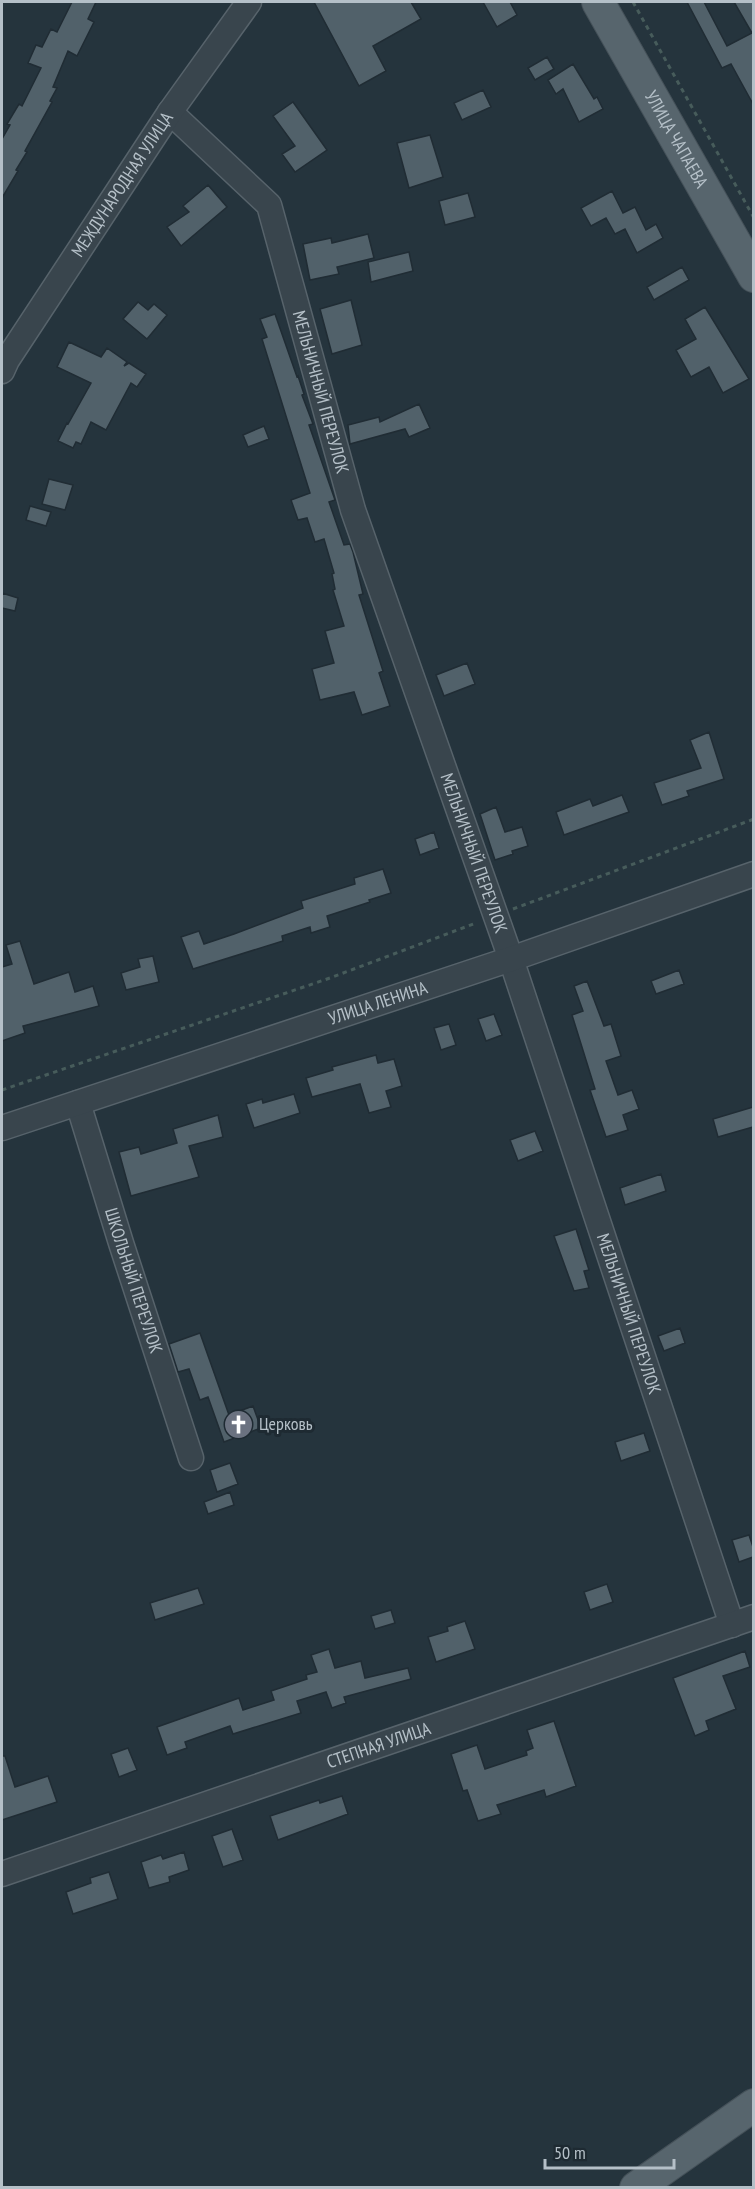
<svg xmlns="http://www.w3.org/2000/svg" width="755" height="2189" font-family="'PT Sans Narrow',sans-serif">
<rect width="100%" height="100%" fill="#25343d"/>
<path fill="#51616a" stroke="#202c34" stroke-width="1.5" d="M72,2H96L88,19L94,22L77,56L68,51L53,87L57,88L50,101L52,102L25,151L27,152L16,170L18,171L2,198V139L10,125L7,124L19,104L22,106L41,68L28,63L36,45L42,47L51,29L57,32Z
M314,2H411L421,19L373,46L386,71L359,86Z
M483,2H510L517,15L497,27Z
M687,2H704L727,46L752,33L734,2H753V104L731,64L722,68Z
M547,57L554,69L535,80L528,68Z
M573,64L594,99L597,97L603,109L579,122L563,89L556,94L548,80Z
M483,90L491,107L462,120L454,103Z
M293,102L327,150L295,172L282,154L295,146L273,116Z
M430,135L443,177L409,188L397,143Z
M208,185L227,207L181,246L167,227L189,212L183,206Z
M612,191L623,213L635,207L646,230L656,224L663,238L637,253L625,229L615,234L606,218L591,226L581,208Z
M468,193L475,217L445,225L439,201Z
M368,234L374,258L337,267L339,274L310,280L303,244L331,238L332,243Z
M409,252L413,271L371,282L368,262Z
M682,267L689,280L654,300L647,287Z
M351,300L362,345L332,354L320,309Z
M138,302L148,310L154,304L167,315L147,339L123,319Z
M705,307L749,379L723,393L709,367L691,377L676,350L696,339L685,319Z
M275,314L297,377L298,376L304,394L302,395L313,424L309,425L335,500L329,502L344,545L350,544L353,552L363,594L359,595L383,671L379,673L390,706L362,715L354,692L320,700L312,669L334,663L325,631L344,626L333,590L335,589L332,574L334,573L324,539L315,542L307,518L298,520L291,500L310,493L262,339L267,337L260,319Z
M69,342L101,357L107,348L127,362L124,366L129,363L146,374L137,387L131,383L106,430L91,422L81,444L76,442L73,448L58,441L67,423L68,424L91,383L57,367Z
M419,404L430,428L409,437L405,429L350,444L348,425L379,417L380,422Z
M264,426L269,439L248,447L243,435Z
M49,479L73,485L65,510L42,504Z
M30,506L51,512L46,526L26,520Z
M2,593L18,598L15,611L2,608Z
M467,663L475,684L444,696L436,675Z
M709,732L724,779L687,791L689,796L662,805L654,783L701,768L690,740Z
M622,795L629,812L564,835L556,812L590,799L593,806Z
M496,807L505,832L522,827L528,846L512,851L513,854L495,860L480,814Z
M434,832L439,848L420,855L415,839Z
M383,869L391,893L369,900L370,902L327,916L330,927L311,933L310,927L282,936L283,941L193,969L181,937L199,931L204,944L234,934L303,908L301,901L355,884L354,878Z
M20,941L34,984L69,972L75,992L93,986L99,1006L23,1026L25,1033L2,1041V967L12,964L6,945Z
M153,956L159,982L126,990L121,973L140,967L138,959Z
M679,970L684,984L656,994L651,981Z
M587,981L604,1026L611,1024L621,1056L606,1061L618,1095L632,1090L639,1109L623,1115L628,1130L606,1137L590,1090L595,1089L572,1015L583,1011L574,986Z
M494,1014L502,1035L486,1041L478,1019Z
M449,1024L456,1045L441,1050L434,1028Z
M376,1055L378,1063L394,1059L402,1086L386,1091L391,1107L369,1113L360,1084L312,1097L306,1078L333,1070L332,1067Z
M294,1094L300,1113L254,1128L246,1104L262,1099L263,1103Z
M753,1107V1127L718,1137L713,1119Z
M218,1115L223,1137L189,1146L199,1177L131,1196L119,1152L139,1147L141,1154L177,1143L173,1129Z
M535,1131L543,1151L518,1161L510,1140Z
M661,1174L666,1191L625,1205L620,1188Z
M576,1229L589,1270L584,1271L589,1288L574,1291L554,1236Z
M680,1328L685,1343L664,1351L658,1336Z
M200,1333L229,1415L253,1406L261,1428L224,1442L208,1397L200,1400L189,1369L178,1372L169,1344Z
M644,1433L650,1451L621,1461L615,1442Z
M230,1463L238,1484L217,1492L210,1470Z
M230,1492L234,1505L208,1514L204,1502Z
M749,1535L753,1547V1557L739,1562L732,1540Z
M607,1584L613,1602L590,1610L584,1592Z
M198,1588L204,1604L155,1620L150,1603Z
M391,1610L395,1623L375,1629L371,1616Z
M465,1621L475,1649L436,1662L428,1637L448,1631L447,1627Z
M329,1649L335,1668L361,1661L365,1678L408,1668L411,1679L344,1697L346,1703L332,1708L326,1692L297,1701L301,1713L233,1734L230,1726L185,1742L187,1748L167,1755L157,1727L239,1698L243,1710L274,1700L271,1691L307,1679L306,1675L317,1672L311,1655Z
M745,1651L750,1667L723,1676L736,1709L706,1721L709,1730L695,1736L673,1678Z
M554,1721L576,1786L546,1797L544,1790L497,1805L501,1814L478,1821L467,1790L463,1791L451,1754L477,1745L485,1769L527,1755L526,1751L533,1748L527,1730Z
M128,1748L137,1770L119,1777L111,1754Z
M2,1756H5L15,1787L48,1776L57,1802L2,1820Z
M342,1796L348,1814L278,1840L270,1816L319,1800L320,1803Z
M232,1829L243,1860L223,1867L212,1836Z
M184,1852L189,1870L169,1877L170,1882L149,1888L141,1862L161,1855L163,1859Z
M109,1872L118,1899L73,1914L66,1892L91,1883L90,1878Z"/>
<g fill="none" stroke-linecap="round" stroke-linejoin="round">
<defs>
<g id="minor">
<path id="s1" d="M170,112L269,205L353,510L511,959L732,1625"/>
<path id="s2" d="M2,371L7,360L170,112L249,2"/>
<path id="s3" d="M78,1103L121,1243L191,1458"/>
<path id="s4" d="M2,1128L511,959L754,874"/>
<path id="s5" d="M2,1874L754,1617"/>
</g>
<g id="major">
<path id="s6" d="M598,2L754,276"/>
<path d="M636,2188L754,2105"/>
</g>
</defs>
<use href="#minor" stroke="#57636b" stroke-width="27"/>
<use href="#major" stroke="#455159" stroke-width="34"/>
<path stroke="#475c5b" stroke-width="3" stroke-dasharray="4.5 4.5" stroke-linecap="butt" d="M633,2L754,218
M513,909L754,819
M2,1090L330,978L476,923"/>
<use href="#minor" stroke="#39454d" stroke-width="24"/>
<use href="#major" stroke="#57656d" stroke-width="32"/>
</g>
<defs>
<symbol id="church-disc" viewBox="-11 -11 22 22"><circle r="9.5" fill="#6b7280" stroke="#1e2a32"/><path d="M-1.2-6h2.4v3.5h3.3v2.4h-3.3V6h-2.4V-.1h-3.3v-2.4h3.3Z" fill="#fff"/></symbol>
</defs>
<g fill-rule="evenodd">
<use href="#church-disc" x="222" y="1408" width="33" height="33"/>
</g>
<g text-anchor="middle" stroke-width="6" stroke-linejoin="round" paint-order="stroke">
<g font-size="18" fill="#b5c0c8" stroke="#1e2a32">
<text dy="6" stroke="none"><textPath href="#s6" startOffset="158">УЛИЦА ЧАПАЕВА</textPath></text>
<text dy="6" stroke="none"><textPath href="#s2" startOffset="222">МЕЖДУНАРОДНАЯ УЛИЦА</textPath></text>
<text dy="6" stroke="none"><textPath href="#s1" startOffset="330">МЕЛЬНИЧНЫЙ ПЕРЕУЛОК</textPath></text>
<text dy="6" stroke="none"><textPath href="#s1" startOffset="816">МЕЛЬНИЧНЫЙ ПЕРЕУЛОК</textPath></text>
<text dy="6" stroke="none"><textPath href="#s4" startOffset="396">УЛИЦА ЛЕНИНА</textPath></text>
<text dy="6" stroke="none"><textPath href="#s3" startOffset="186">ШКОЛЬНЫЙ ПЕРЕУЛОК</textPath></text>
<text dy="6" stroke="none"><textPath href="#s1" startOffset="1302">МЕЛЬНИЧНЫЙ ПЕРЕУЛОК</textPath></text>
<text dy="6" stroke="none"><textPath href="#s5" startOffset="398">СТЕПНАЯ УЛИЦА</textPath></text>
</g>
<g font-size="18" fill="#b5c0c8" stroke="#1e2a32" text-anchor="start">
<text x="259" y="1430">Церковь</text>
</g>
</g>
<rect width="755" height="2189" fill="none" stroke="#b5c0c8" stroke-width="6"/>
<path d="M545 2159v9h129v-9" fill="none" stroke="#b5c0c8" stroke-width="3"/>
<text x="554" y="2159" font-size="18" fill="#b5c0c8" stroke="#1e2a32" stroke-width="4.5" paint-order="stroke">50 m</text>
</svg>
